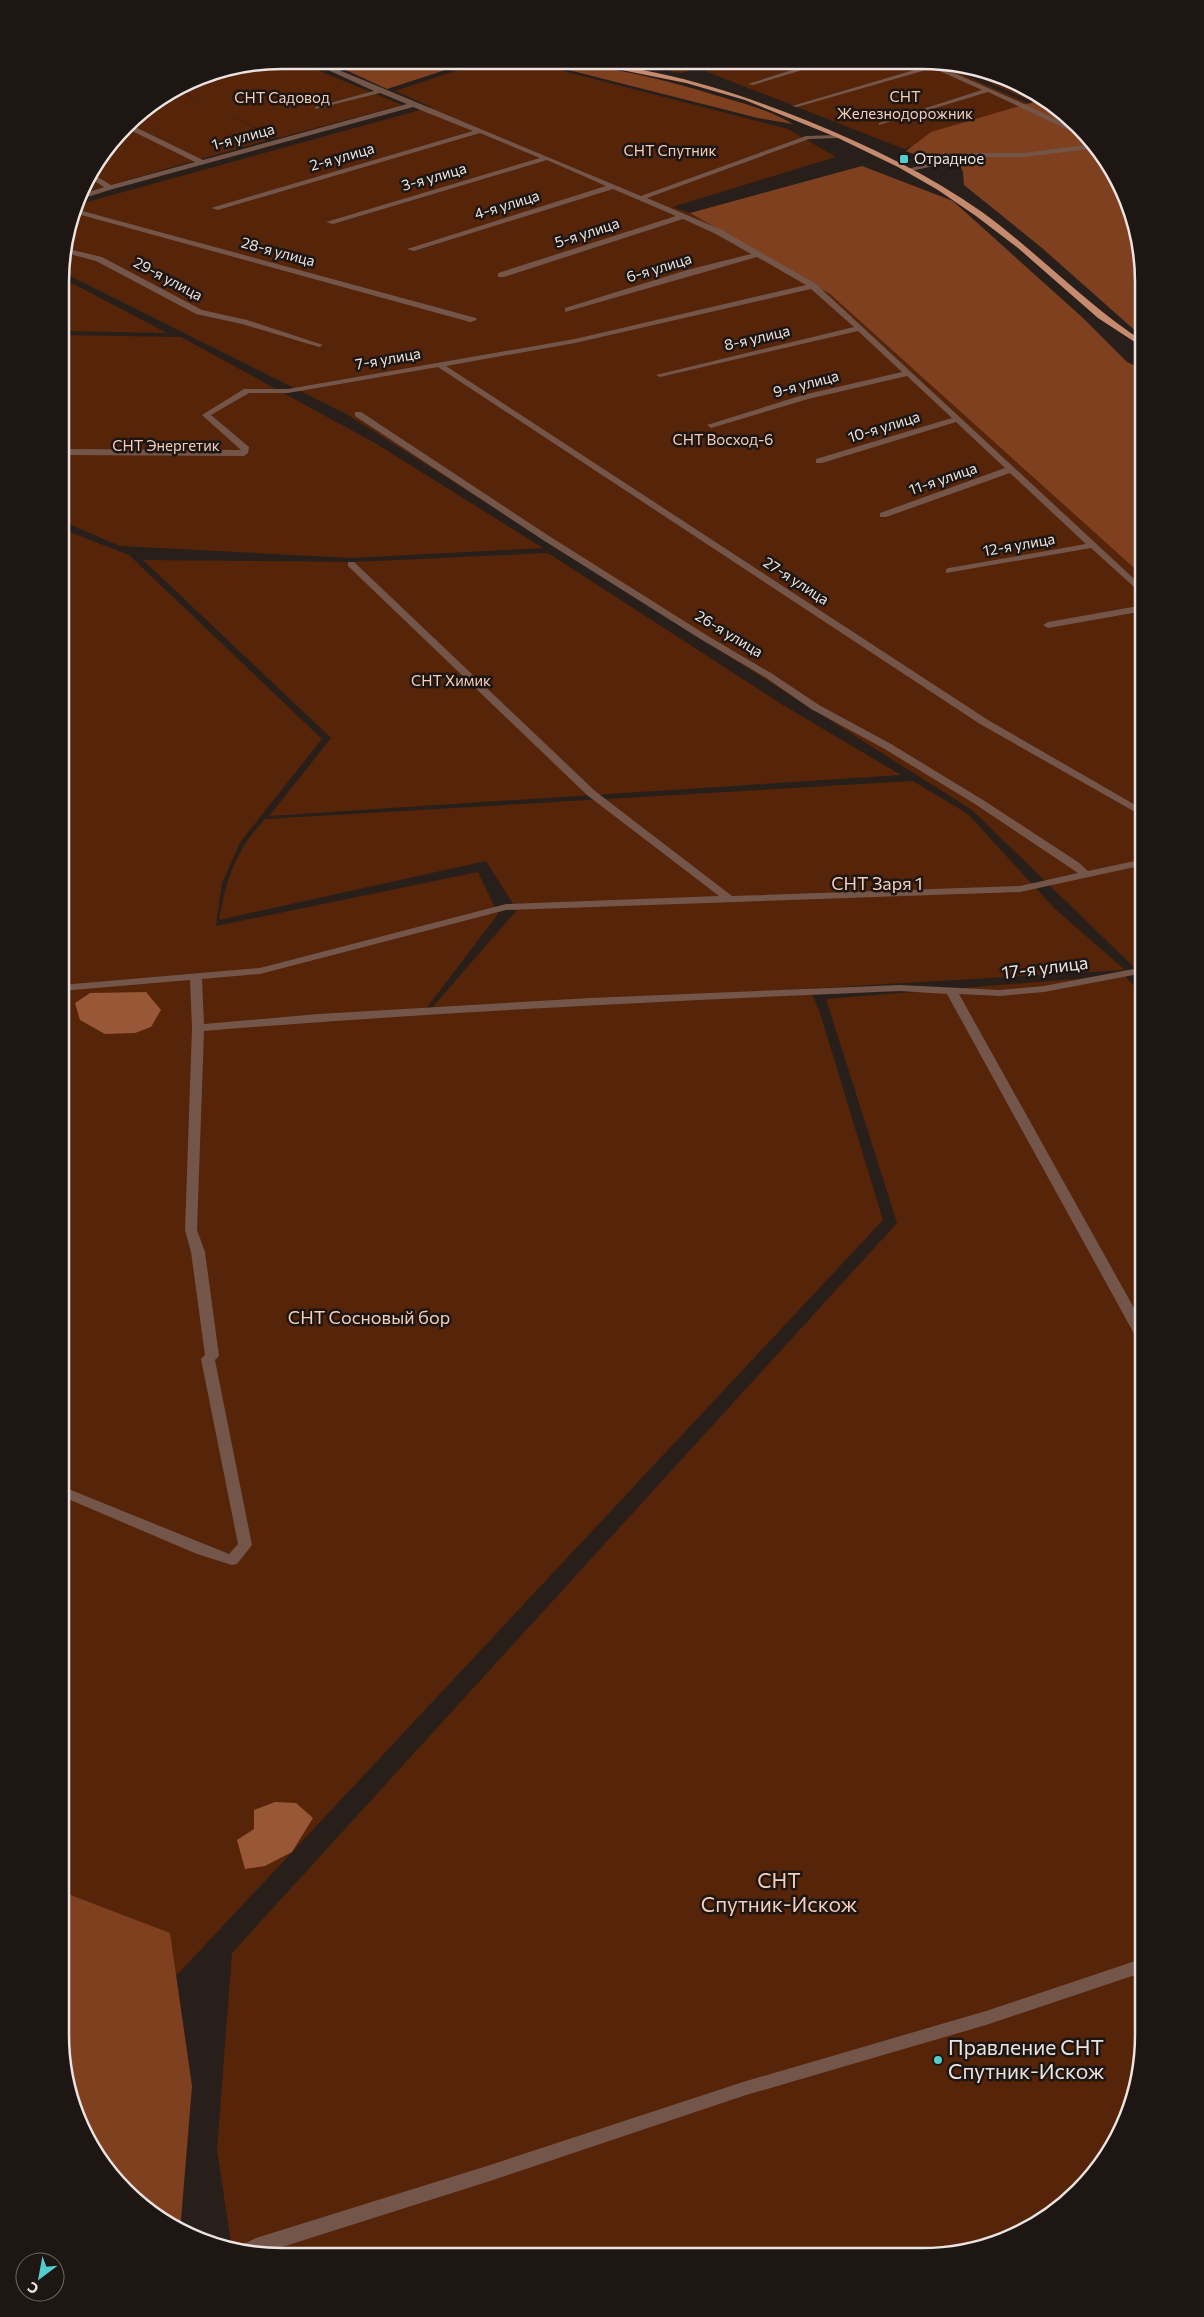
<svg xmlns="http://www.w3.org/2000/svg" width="1204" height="2317" font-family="Commissioner,sans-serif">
<rect width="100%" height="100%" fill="#281f1b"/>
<path fill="#562408" d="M282,60H293L402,105L278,138L224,112L275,138L92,190L82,188L135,115L176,90L198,100L178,89L197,77Z
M485,61L528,62L788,129L836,157L672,207L690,213L830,294L1144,577V977L972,810L348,415L62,272V253L76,205L431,107L395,91Z
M622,62L717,63L681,73Z
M734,63L939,64L1034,106L904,149L705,71Z
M948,64C985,64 1019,82 1049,102L1040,105Z
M62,277V278L167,333L62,331Z
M62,335L181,337L375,443L543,548L351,558L120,546L62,521Z
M62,529L129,555L322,739L241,841L222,883L216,926L478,872L498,914L422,1014L812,994L820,1013L883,1220L177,1975L60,1914Z
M548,553L783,705L901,775L269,816L331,738L143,560L353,562Z
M913,781L968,814L1054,908L1125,970L429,1011L517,910L486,861L219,920C227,878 234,852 265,819Z
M1124,975L1144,996V2050L1127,2120L1098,2170L1046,2219L993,2245L922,2257L253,2255L232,2249L217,2150L232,1953L897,1223L826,999Z"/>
<path fill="#7f4020" d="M324,60L473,61L387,89Z
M537,62C598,62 667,80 725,98C749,105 771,111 793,124L758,118Z
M1044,99L1068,115L1106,158L1132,211L1144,282V330L1139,334L1042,248L964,185L963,172L959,163L926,159L906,151L931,132Z
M862,166L953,201L1083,318L1127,362L1144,370V577L830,294L690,213Z
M60,1891L170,1933L192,2086L180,2232L136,2202L97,2158L72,2106L60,2035Z"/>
<path fill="#985737" d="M146,992L161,1010L151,1027L135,1033L105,1034L80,1020L75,1003L90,993Z
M275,1802L296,1803L313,1818L292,1852L265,1866L245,1869L237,1840L254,1829V1810Z"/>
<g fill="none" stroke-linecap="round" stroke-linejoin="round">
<path fill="#735649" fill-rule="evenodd" d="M306,60H315L641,196L806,136L840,135V137L838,138L809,139L647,198L722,230L816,284L1144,588V596L1091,548L946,573V569L949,568L1086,544L1010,473L886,517H880V513L1005,468L956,422L822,463H816V459L952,418L907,376L808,399L711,428L707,425L803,395L902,372L858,331L660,377L656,375L854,327L811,289L575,343L446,366L988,720L1144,810V817L980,724L438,367L288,393H249L211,415L249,447L248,453L244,456L62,455V449L241,450L202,415L244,389H288L575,339L806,285L757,257L565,312V308L687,270L751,254L716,234L683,219L504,277H498V273L676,216L613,189L414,251L407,249L606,186L547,160L333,224L326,222L540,158L480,133L218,210L211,208L473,131L413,107L113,189L78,200L79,195L104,187L88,177L91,173L111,185L195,162L126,128L129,124L203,160L407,104L380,93L315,109V107L374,91Z
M814,63H825L753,85L748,84Z
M926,64L936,65L1022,103L1084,133L1090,140L988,92L879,125V123L982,90L933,68L797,107L792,106L928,66Z
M1094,144L1097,148L1024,157H974L911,171L907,169L974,153H1024Z
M75,209L476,318L477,320L470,322L74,213Z
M64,248L102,257L202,310L247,320L323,345L319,347L242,324L196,314L96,261L62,252Z
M355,412H361L549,536L708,636L771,673L819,705L891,744L983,800L1078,862L1088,871L1144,859V865L1020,892L506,910L260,974L202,979L204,1024L319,1014L590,998L900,985L1000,990L1044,986L1144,967V973L1044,992L1000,996L959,994L1144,1326V1343L1137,1339L947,994L900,991C668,1001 436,1012 204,1031L197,1230L205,1252L219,1356L215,1360L252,1545L237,1564L232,1565L197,1554L61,1496V1486L229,1554L238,1544L201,1359L205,1355L191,1252L185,1230L192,1028L190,980L61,991V985L260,968L506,904L719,896L587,795L348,566V562H354L595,791L732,896L1020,886L1078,873L975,804L883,748L811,709L765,677L702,640L543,540L355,416Z
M1144,605V611L1048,628L1043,625L1048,622Z
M1144,1958V1972L986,2025L743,2096L490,2181L257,2255L237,2250L238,2247L256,2238L490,2165L743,2082L986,2011Z"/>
<path fill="#c68b6f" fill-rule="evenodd" d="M582,62C607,62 632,68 657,73C709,84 758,101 808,121C869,146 928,174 982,212C1038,253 1086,304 1144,342V348L1098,318L1018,248L976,216L938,190L898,167L836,137L745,100L686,83Z"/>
</g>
<g fill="#52cdce" stroke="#1e1612" stroke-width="2">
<rect x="899" y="154" width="10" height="10" rx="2.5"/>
<circle cx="938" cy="2060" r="5"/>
</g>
<g text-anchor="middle" stroke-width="5" stroke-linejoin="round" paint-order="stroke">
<g font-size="15" fill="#f5cdbb" stroke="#1e1612">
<text x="905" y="102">СНТ<tspan x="905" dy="17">Железнодорожник</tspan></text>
<text x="282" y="103">СНТ Садовод</text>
<text x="670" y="156">СНТ Спутник</text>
<text x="723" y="445">СНТ Восход-6</text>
<text x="166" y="451">СНТ Энергетик</text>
<text x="451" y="686">СНТ Химик</text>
</g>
<g font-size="15" fill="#eae3e1" stroke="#1e1612">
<text transform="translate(243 137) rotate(-15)" y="5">1-я улица</text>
<text transform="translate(342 157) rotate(-16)" y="5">2-я улица</text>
<text transform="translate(434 177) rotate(-16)" y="5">3-я улица</text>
<text transform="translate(507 205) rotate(-17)" y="5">4-я улица</text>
<text transform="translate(587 233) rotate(-18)" y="5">5-я улица</text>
<text transform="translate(278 252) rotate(15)" y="5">28-я улица</text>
<text transform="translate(659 268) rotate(-17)" y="5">6-я улица</text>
<text transform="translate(168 279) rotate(28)" y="5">29-я улица</text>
<text transform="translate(757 338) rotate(-13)" y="5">8-я улица</text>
<text transform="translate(388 359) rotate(-10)" y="5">7-я улица</text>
<text transform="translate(806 384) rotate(-15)" y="5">9-я улица</text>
<text transform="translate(884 427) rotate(-17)" y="5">10-я улица</text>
<text transform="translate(943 479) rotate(-19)" y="5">11-я улица</text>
<text transform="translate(1019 545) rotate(-10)" y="5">12-я улица</text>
<text transform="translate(796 581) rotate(33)" y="5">27-я улица</text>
<text transform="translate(729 634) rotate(31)" y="5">26-я улица</text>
</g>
<g font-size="15" fill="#eae3e1" stroke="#1e1612" text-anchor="start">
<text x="914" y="164">Отрадное</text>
</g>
<g font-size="18" fill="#f5cdbb" stroke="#1e1612">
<text x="877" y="890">СНТ Заря 1</text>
<text x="369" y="1324">СНТ Сосновый бор</text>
</g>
<g font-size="18" fill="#eae3e1" stroke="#1e1612">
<text transform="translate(1045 968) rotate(-7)" y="6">17-я улица</text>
</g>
<g font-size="21" fill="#f5cdbb" stroke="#1e1612">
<text x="779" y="1888">СНТ<tspan x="779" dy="24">Спутник-Искож</tspan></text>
</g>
<g font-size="21" fill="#eae3e1" stroke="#1e1612" text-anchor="start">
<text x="948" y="2055">Правление СНТ<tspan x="948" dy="24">Спутник-Искож</tspan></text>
</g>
</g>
<path d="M0 0H1204V2317H0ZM282 69H922A213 213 0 0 1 1135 282V2035A213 213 0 0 1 922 2248H282A213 213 0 0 1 69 2035V282A213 213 0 0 1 282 69Z" fill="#1e1612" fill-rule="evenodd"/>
<path fill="none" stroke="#eae3e1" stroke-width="2.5" d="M282 69H922A213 213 0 0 1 1135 282V2035A213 213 0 0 1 922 2248H282A213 213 0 0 1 69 2035V282A213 213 0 0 1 282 69Z"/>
<g transform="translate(40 2277) rotate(212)"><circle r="24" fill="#1e1612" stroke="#706865"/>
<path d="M0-4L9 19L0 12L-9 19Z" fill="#52cdce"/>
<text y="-8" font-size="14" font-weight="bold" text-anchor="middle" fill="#eae3e1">С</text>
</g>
</svg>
